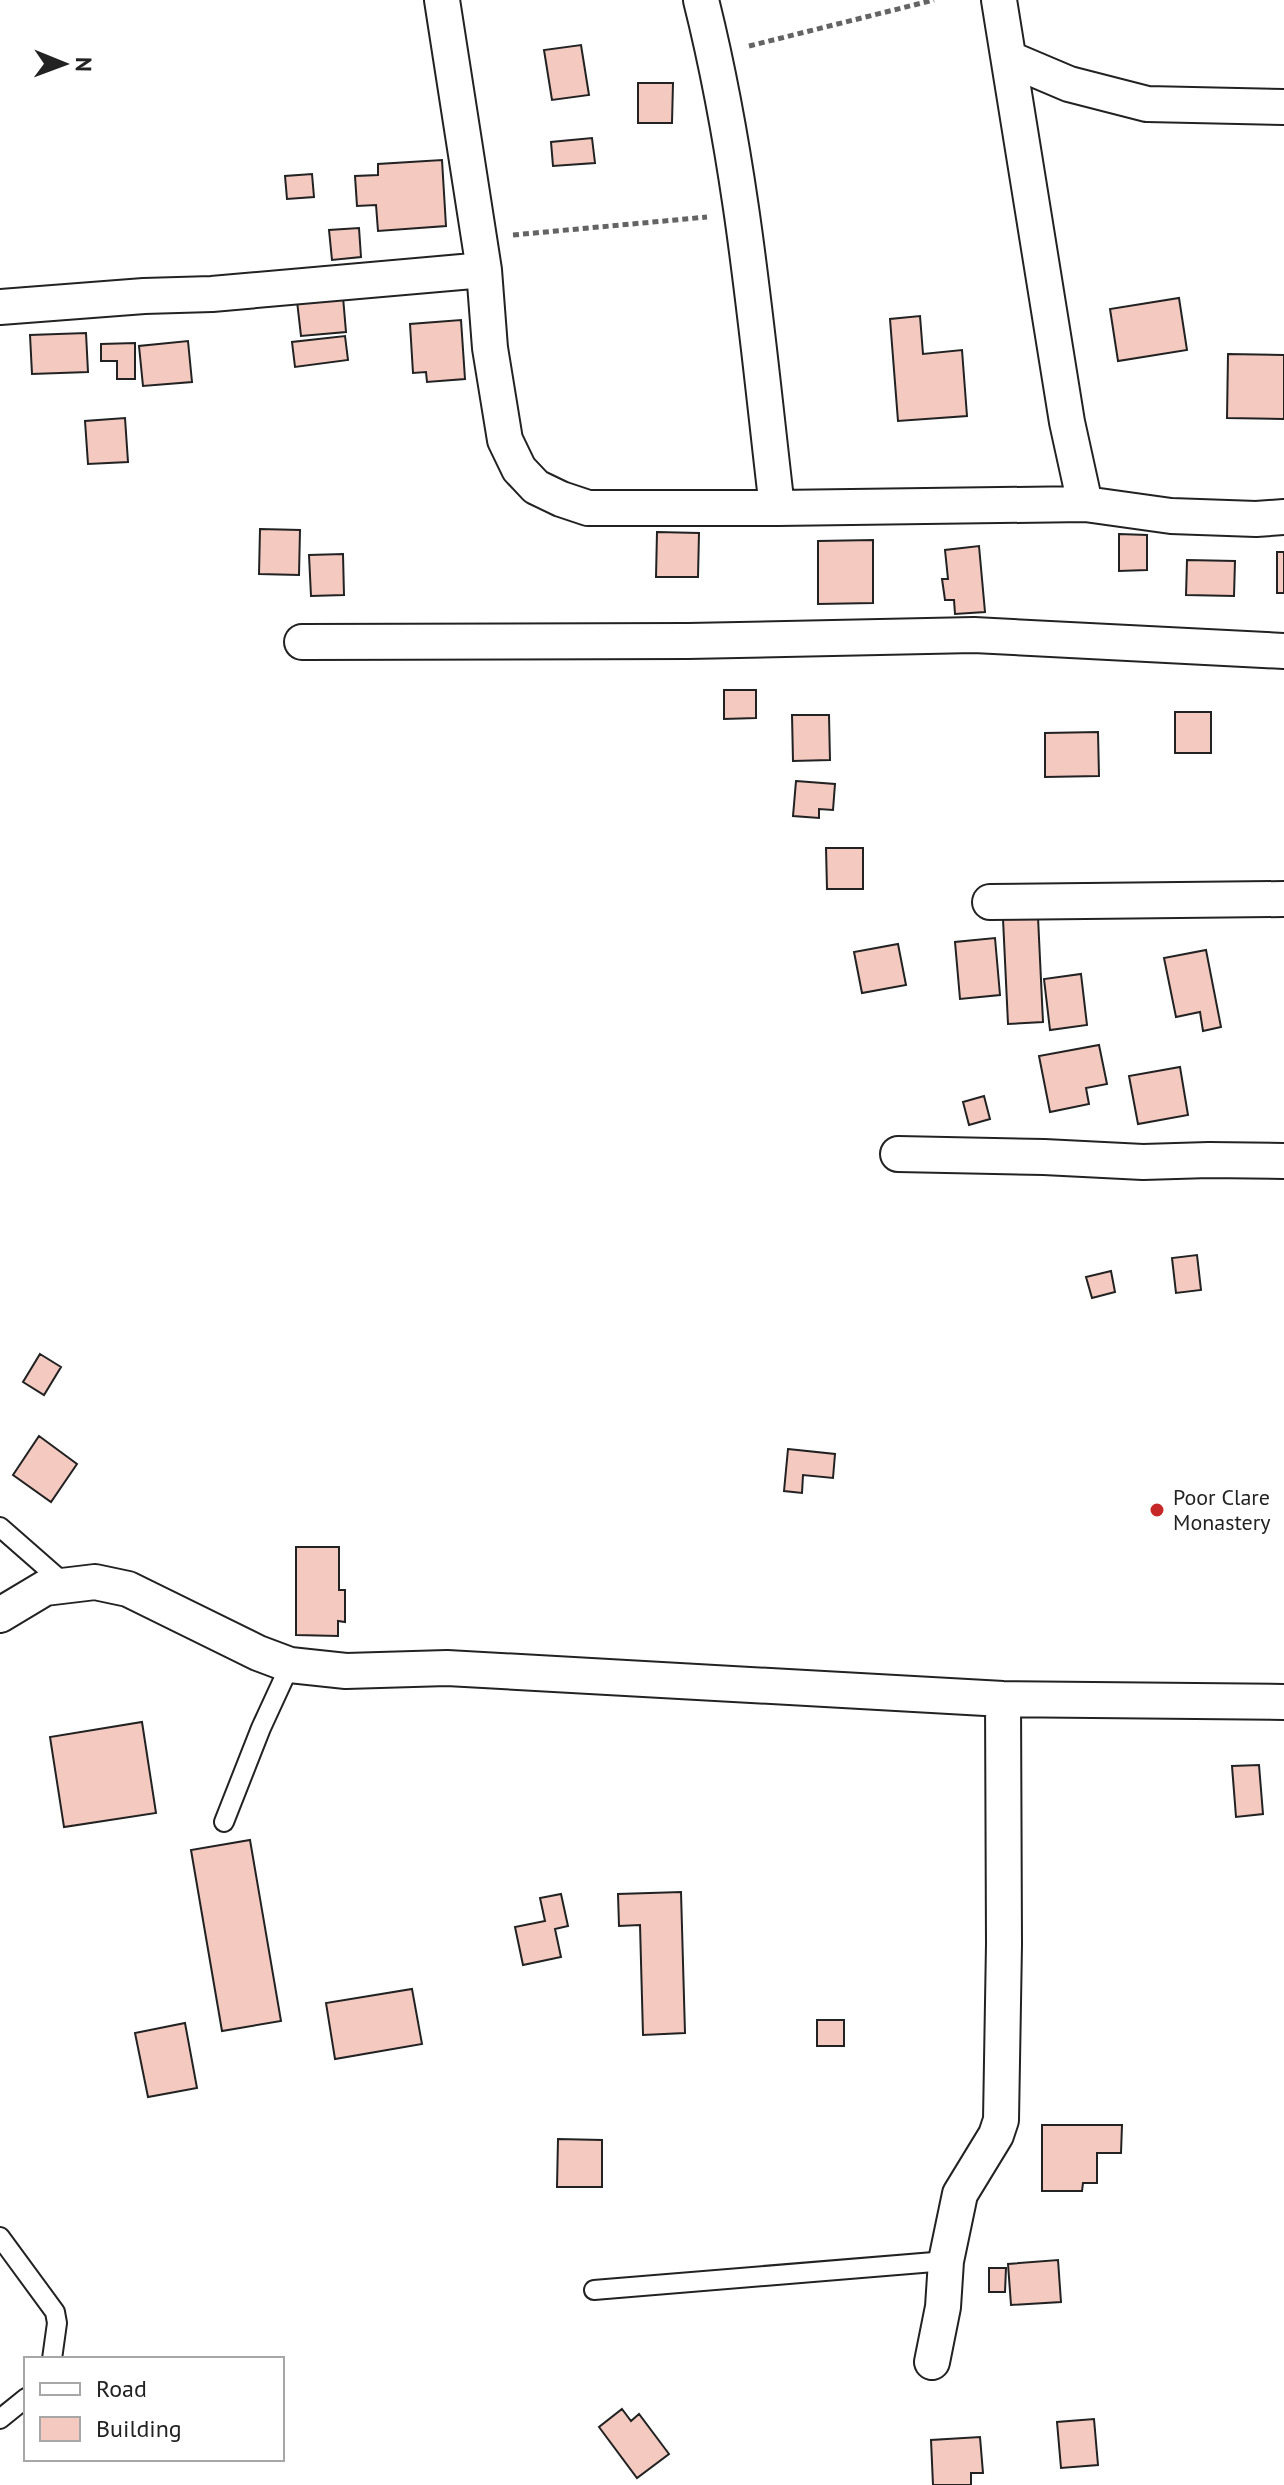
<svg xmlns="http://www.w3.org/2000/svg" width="1284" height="2485" font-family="'PT Sans',sans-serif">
<rect width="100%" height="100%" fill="#fff"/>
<path fill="#f3c9c0" stroke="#222" stroke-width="2" d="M581,45L589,95L552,100L544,50Z
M638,83H673L672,123H638Z
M592,138L595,163L553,166L551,142Z
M442,160L446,226L378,231L376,205L357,206L355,176L378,175V164Z
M312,174L314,197L287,199L285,176Z
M359,228L361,257L332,260L329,230Z
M343,297L346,332L301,336L297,301Z
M1179,298L1187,350L1118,361L1110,309Z
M920,316L923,354L962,350L967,416L898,421L890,319Z
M461,320L465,379L427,382L426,372L413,373L410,324Z
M86,333L88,372L32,374L30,335Z
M345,336L348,360L295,367L292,342Z
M188,341L192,382L143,386L139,346Z
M135,343V379H117V361H101V344Z
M1228,354L1284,355V419L1227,418Z
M125,418L128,462L88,464L85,421Z
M260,529L300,530L299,575L259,574Z
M657,532L699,533L698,577H656Z
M1119,534L1147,535V570L1119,571Z
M873,540V603L818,604V541Z
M979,546L985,612L955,614L954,600H945L942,579H948L945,550Z
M1277,552H1284V593H1277Z
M343,554L344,595L311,596L309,555Z
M1187,560L1235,561L1234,596L1186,595Z
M724,690H756V718L724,719Z
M1175,712H1211V753H1175Z
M792,715H829L830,760L793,761Z
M1098,732L1099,776L1045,777V733Z
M796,781L835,784L833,810L819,809V818L793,816Z
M826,848H863V889H827Z
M1038,917L1043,1022L1008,1024L1003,919Z
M995,938L1000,995L960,999L955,942Z
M898,944L906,985L862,993L854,952Z
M1206,950L1221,1027L1203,1031L1200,1012L1176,1017L1164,958Z
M1081,974L1087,1025L1050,1030L1044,979Z
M1099,1045L1107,1084L1086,1088L1089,1104L1050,1112L1039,1056Z
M1180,1067L1188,1115L1138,1124L1129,1076Z
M984,1096L990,1119L969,1125L963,1102Z
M1197,1255L1201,1290L1176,1293L1172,1258Z
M1111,1271L1115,1292L1092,1298L1086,1277Z
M40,1354L61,1367L44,1395L23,1382Z
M39,1436L77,1464L51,1502L13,1475Z
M788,1449L835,1454L833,1478L803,1475L802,1493L784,1491Z
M296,1547H339V1590H345V1622L338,1621V1636L296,1635Z
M142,1722L156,1813L64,1827L50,1737Z
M1259,1765L1263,1814L1236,1817L1232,1766Z
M250,1840L281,2021L222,2031L191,1850Z
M681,1892L685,2033L643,2035L640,1925L619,1926L618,1894Z
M561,1894L568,1926L555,1929L561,1957L523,1965L515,1927L545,1921L540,1898Z
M412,1989L422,2044L335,2059L326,2003Z
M817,2020H844V2046H817Z
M185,2023L197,2088L148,2097L135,2033Z
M1042,2125H1122L1121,2153H1097V2183H1083L1082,2191H1042Z
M558,2139L602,2140V2187H557Z
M1058,2260L1061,2302L1011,2305L1008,2264Z
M989,2268H1006L1005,2292H989Z
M622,2409L631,2421L639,2414L669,2454L637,2478L599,2427Z
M1094,2419L1098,2465L1061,2468L1057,2422Z
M980,2437L983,2473H971V2485H933L931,2440Z"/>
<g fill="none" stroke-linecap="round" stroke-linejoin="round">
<defs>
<path id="lane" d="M0,1527L65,1584
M224,1822L261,1728L290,1665
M0,2237L55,2312L57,2323L52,2359
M594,2290L946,2261
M0,2419L26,2398"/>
<path id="street" d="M442,0L484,270L490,348L505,440L519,469L536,487L561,499L588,508H777C757,338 743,167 701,0
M999,0L1067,422L1085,504
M1010,59L1069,84L1147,104L1284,107
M0,307L144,296L212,294L484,270
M777,508L1085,504L1171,516L1256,519L1284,517
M302,642L688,641L974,635L1284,651
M990,902L1284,899
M898,1154L1044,1157L1143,1162L1209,1160L1284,1161
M0,1615L45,1588L95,1582L128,1589L258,1653L290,1665L346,1671L447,1668L1003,1699L1284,1702
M932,2362L943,2307L946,2261L960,2194L996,2135L1001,2120L1004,1944L1003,1699"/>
</defs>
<use href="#lane" stroke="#222" stroke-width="22"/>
<use href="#street" stroke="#222" stroke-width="38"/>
<path stroke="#646464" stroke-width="5" stroke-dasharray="6 4" stroke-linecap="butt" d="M749,46L934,0
M513,235L707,217"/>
<use href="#lane" stroke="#fff" stroke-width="18"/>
<use href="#street" stroke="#fff" stroke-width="34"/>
</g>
<circle fill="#c62828" stroke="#fff" stroke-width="3" cx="1157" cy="1510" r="8"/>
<g text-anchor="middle" stroke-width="6" stroke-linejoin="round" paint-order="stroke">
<g font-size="22" fill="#222" stroke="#fff" text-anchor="start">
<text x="1173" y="1505">Poor Clare<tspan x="1173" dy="25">Monastery</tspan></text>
</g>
</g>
<rect x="24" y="2357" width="260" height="104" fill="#ffffff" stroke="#a7a7a7" stroke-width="2"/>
<rect x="40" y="2383" width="40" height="12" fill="#ffffff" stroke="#a7a7a7" stroke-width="2"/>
<text x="96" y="2397" font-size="24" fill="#222222">Road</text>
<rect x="40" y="2417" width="40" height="24" fill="#f3c9c0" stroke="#a7a7a7" stroke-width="2"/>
<text x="96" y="2437" font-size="24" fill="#222222">Building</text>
<g transform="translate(64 64) rotate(91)" stroke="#ffffff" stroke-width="6" paint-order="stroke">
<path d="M0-6L14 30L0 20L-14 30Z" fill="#222222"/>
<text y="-12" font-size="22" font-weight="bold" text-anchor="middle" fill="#222222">N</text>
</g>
</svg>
